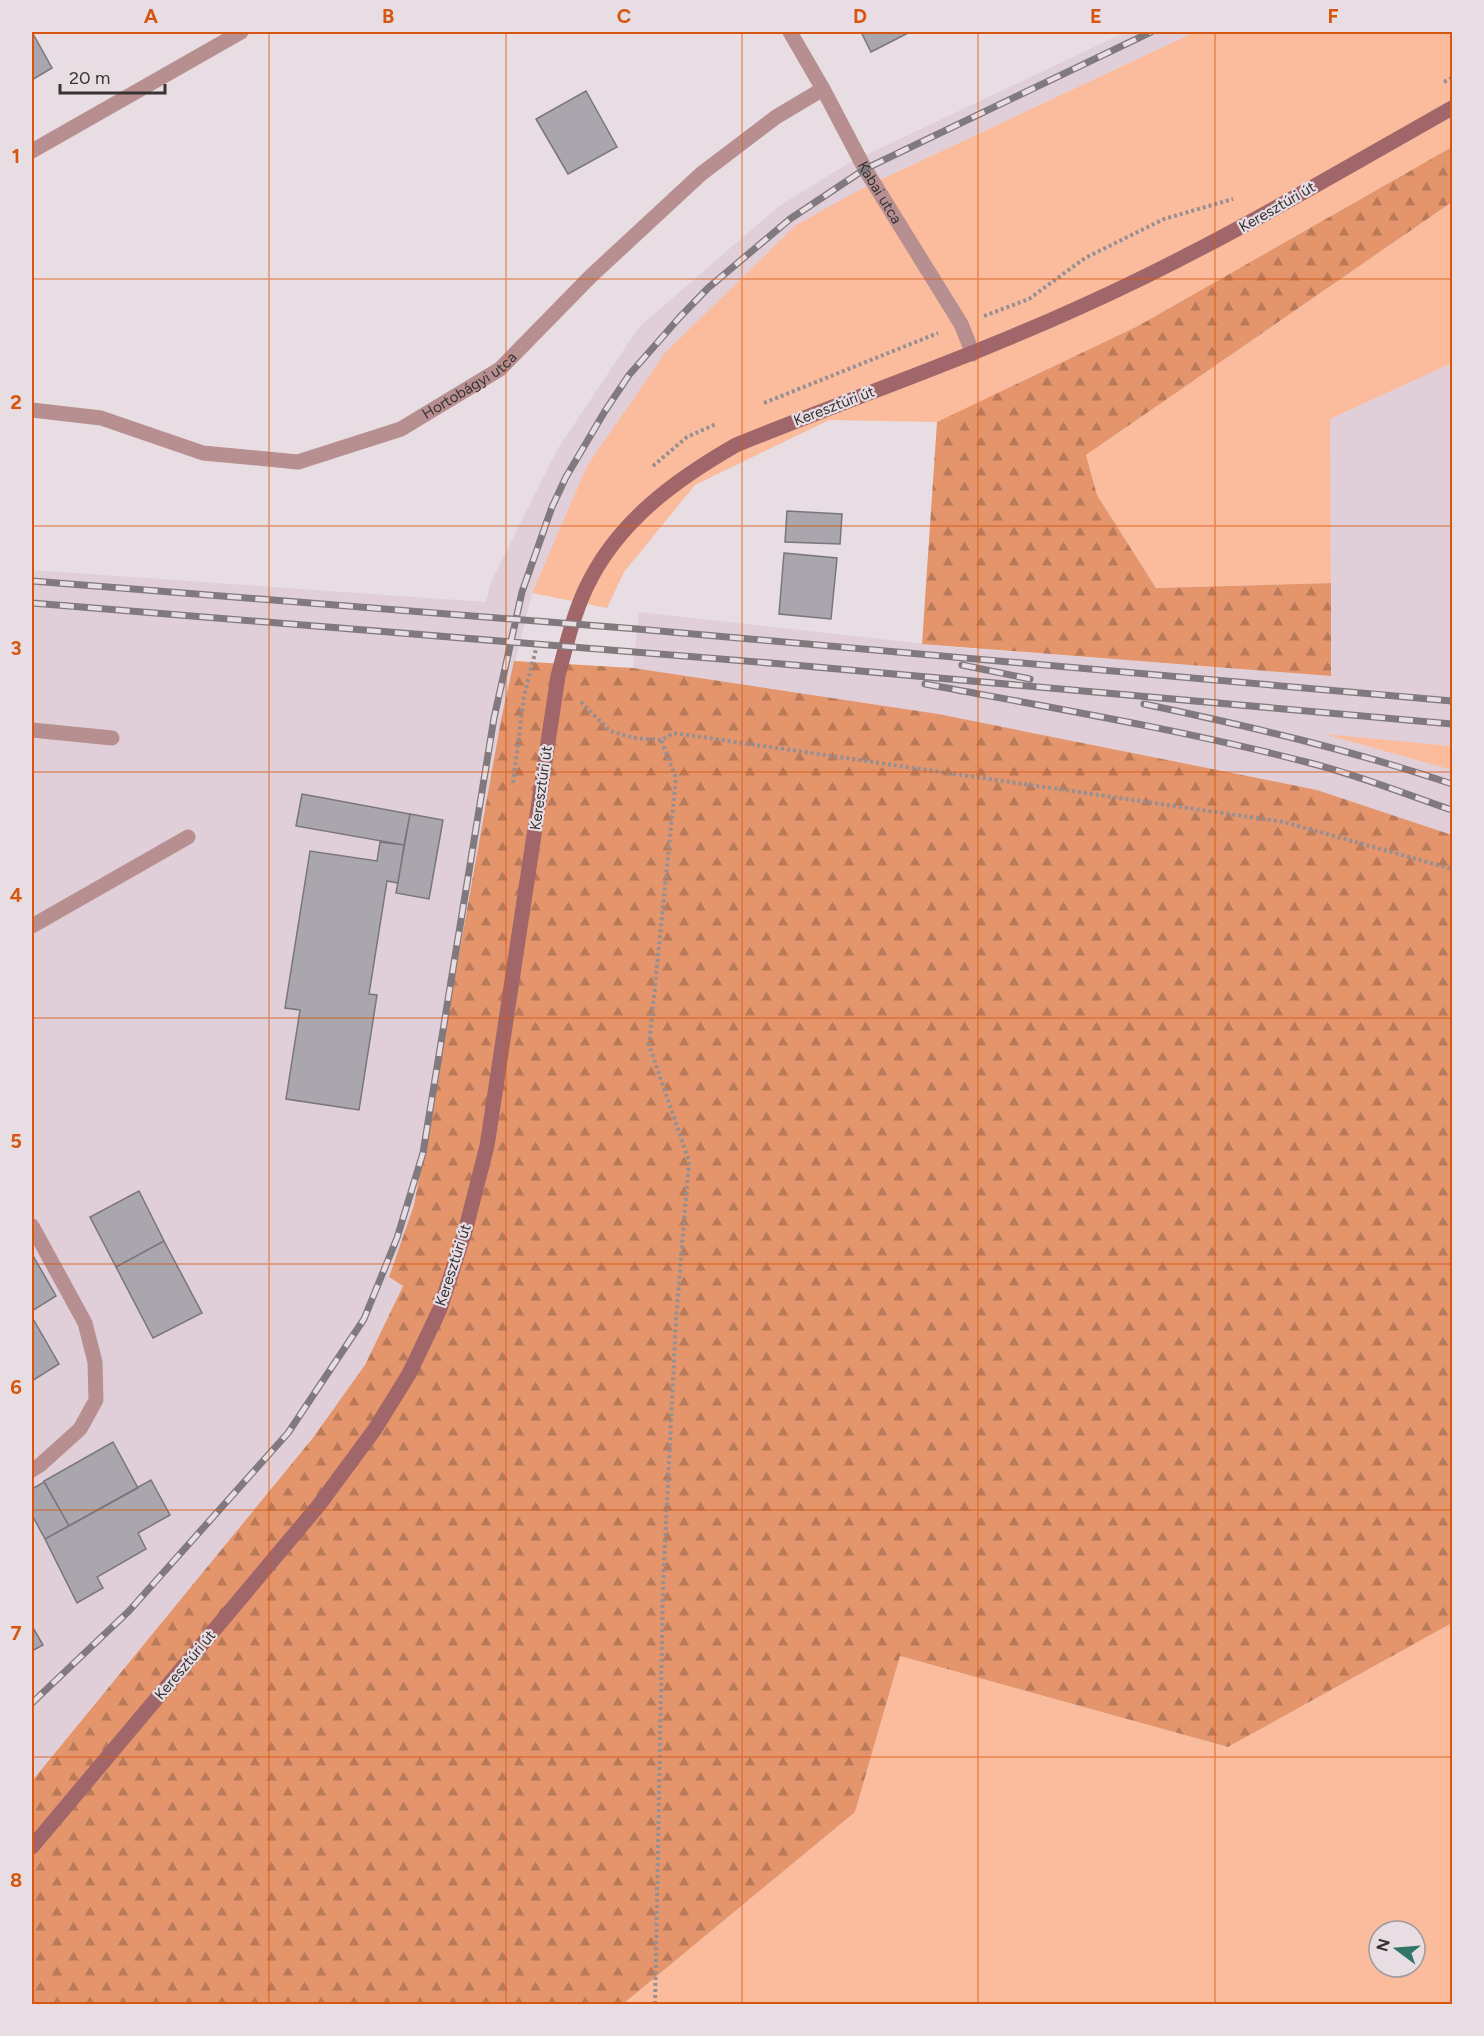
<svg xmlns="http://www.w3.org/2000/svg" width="1484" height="2036" font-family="Figtree,sans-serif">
<defs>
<pattern id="forest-firs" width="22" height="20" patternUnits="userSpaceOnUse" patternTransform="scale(1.5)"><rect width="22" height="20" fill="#e4956b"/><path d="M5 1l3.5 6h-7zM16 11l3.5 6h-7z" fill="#ba7a59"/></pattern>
</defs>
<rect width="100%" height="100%" fill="#e7dde2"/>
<path fill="#e0cfd8" d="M1126,32H1195L863,188L587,466L532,593L501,720L414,1205L389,1277L403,1285L365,1365L312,1439L32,1781V570L486,602L491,582L557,450L639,327L779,206L849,163Z
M1452,363V746L1328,735L1452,770V835L1317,790L633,668L639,612L953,647L1331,676L1330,419Z"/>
<path fill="#fabc9c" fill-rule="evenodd" d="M1195,32H1452V147L1138,326L938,422L829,420L695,485L624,572L607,608L532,593L587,466L665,353L796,225L863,188Z
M1452,202V363L1330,419L1331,583L1156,588L1097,495L1086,455Z
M1324,734L1452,746V770Z
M1452,1623V2004H623L855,1812L900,1656L1228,1747ZM1379,1931H1415V1967H1379Z"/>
<path fill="url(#forest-firs)" d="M1452,147V202L1086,455L1097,495L1156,588L1331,583V676L922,644L937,422L1138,326Z
M514,661L633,668L938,714L1317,790L1452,835V1623L1228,1747L900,1656L855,1812L623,2004H32V1781L312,1439L365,1365L403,1286L389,1277L414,1205L501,720Z"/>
<path fill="#aaa6ae" stroke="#79757c" stroke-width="1.5" d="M32,32L52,68L32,80Z
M861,32H910L871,52Z
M586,91L617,147L568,174L536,119Z
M787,511L842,514L840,544L785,542Z
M784,553L837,558L831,619L779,614Z
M302,794L410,814L404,845L296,826Z
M410,814L443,820L429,899L396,893Z
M380,842L404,845L398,883L387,881L369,994L377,995L359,1110L286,1099L300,1010L285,1008L310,851L377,861Z
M139,1191L164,1241L116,1267L90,1217Z
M164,1241L202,1313L153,1338L116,1267Z
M32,1254L56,1296L32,1311Z
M32,1317L59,1364L32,1381Z
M113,1442L138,1488L69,1526L44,1481Z
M151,1480L170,1515L138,1533L146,1549L97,1577L103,1588L77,1603L45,1539Z
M44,1482L69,1526L45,1539L32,1515V1489Z
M32,1626L43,1645L32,1651Z"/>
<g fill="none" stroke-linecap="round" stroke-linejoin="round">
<path stroke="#968f93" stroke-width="4" stroke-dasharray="3 3" stroke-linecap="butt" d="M1444,82L1452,78
M984,316L1029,299L1085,258L1164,219L1233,199
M764,403L938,333
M653,466L687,437L716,424
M581,702L610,731L634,738L661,740L674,733L1284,822L1452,869
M513,783L524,696L536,649
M655,2004L663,1586L676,1319L689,1161L649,1045L676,778L661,740"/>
<path stroke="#b78f90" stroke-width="15" d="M32,926L188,837
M32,1226L85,1323L95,1362L96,1400L80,1429L40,1465L32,1470"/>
<g stroke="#b78f90" stroke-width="15">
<path id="s1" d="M790,32L823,89L865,169L961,324L973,354"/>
<path d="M32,151L241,32"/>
<path id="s2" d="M32,410L101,418L203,453L298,462L401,429L500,369L591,276L701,174L776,117L823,89"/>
<path d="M32,730L112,738"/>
</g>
<path stroke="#a0666a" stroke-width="15" d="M32,1847L319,1505L375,1429L409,1374L440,1309L466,1228L487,1146L558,676C566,646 573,616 586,588C617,522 675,480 736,445C854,397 974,356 1089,303C1215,246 1333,175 1452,108"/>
<defs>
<path id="rail" d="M32,581L637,629L1452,701
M32,603L782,664L1452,724
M962,665L1030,679
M925,684C1053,708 1183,730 1310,763C1358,775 1405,794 1452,810
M1144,704C1248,726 1351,750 1452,784
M32,1703L129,1611L288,1433L364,1319L397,1238L423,1153L494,718L522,592L552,507L566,477L605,411L629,375L679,318L708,288L790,219L865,169L1151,32"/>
</defs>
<use href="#rail" stroke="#80797d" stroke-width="7"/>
<use href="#rail" stroke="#e7dde2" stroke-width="4.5" stroke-dasharray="14" stroke-linecap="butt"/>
</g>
<path fill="none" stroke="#d65510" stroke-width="1.5" stroke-opacity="0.55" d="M269,32V2004M506,32V2004M742,32V2004M978,32V2004M1215,32V2004M32,279H1452M32,526H1452M32,772H1452M32,1018H1452M32,1264H1452M32,1510H1452M32,1757H1452"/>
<g text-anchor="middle" stroke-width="4.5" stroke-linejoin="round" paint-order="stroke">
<g font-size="15" fill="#373335" stroke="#e7dde2">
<text dy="5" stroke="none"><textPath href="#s1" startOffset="184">Kabai utca</textPath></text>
<text transform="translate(1277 207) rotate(-30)" y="5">Keresztúri út</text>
<text dy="5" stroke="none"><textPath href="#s2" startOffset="462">Hortobágyi utca</textPath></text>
<text transform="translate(834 406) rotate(-21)" y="5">Keresztúri út</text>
<text transform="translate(541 788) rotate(-82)" y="5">Keresztúri út</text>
<text transform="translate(453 1265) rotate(-72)" y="5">Keresztúri út</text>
<text transform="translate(185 1665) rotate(-50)" y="5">Keresztúri út</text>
</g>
</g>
<rect width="1484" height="2036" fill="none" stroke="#e7dde2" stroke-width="66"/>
<g transform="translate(1397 1949) rotate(286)"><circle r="28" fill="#e7dde2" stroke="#a1999d" stroke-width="1.5"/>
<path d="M0-4.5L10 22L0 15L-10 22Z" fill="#307568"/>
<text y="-9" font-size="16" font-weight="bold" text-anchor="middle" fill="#373335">N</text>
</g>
<path d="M60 84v9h105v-9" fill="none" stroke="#373335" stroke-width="3"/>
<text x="69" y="84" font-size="18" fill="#373335" stroke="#e7dde2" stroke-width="4.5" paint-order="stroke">20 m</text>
<rect x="33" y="33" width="1418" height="1970" fill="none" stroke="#d65510" stroke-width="2"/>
<g font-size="20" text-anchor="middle" font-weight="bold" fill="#d65510">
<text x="151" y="23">A</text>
<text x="388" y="23">B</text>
<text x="624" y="23">C</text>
<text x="860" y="23">D</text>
<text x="1096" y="23">E</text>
<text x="1333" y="23">F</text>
<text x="16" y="163">1</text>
<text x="16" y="409">2</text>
<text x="16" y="655">3</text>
<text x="16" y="902">4</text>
<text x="16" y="1148">5</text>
<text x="16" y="1394">6</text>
<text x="16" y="1640">7</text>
<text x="16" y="1887">8</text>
</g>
</svg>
